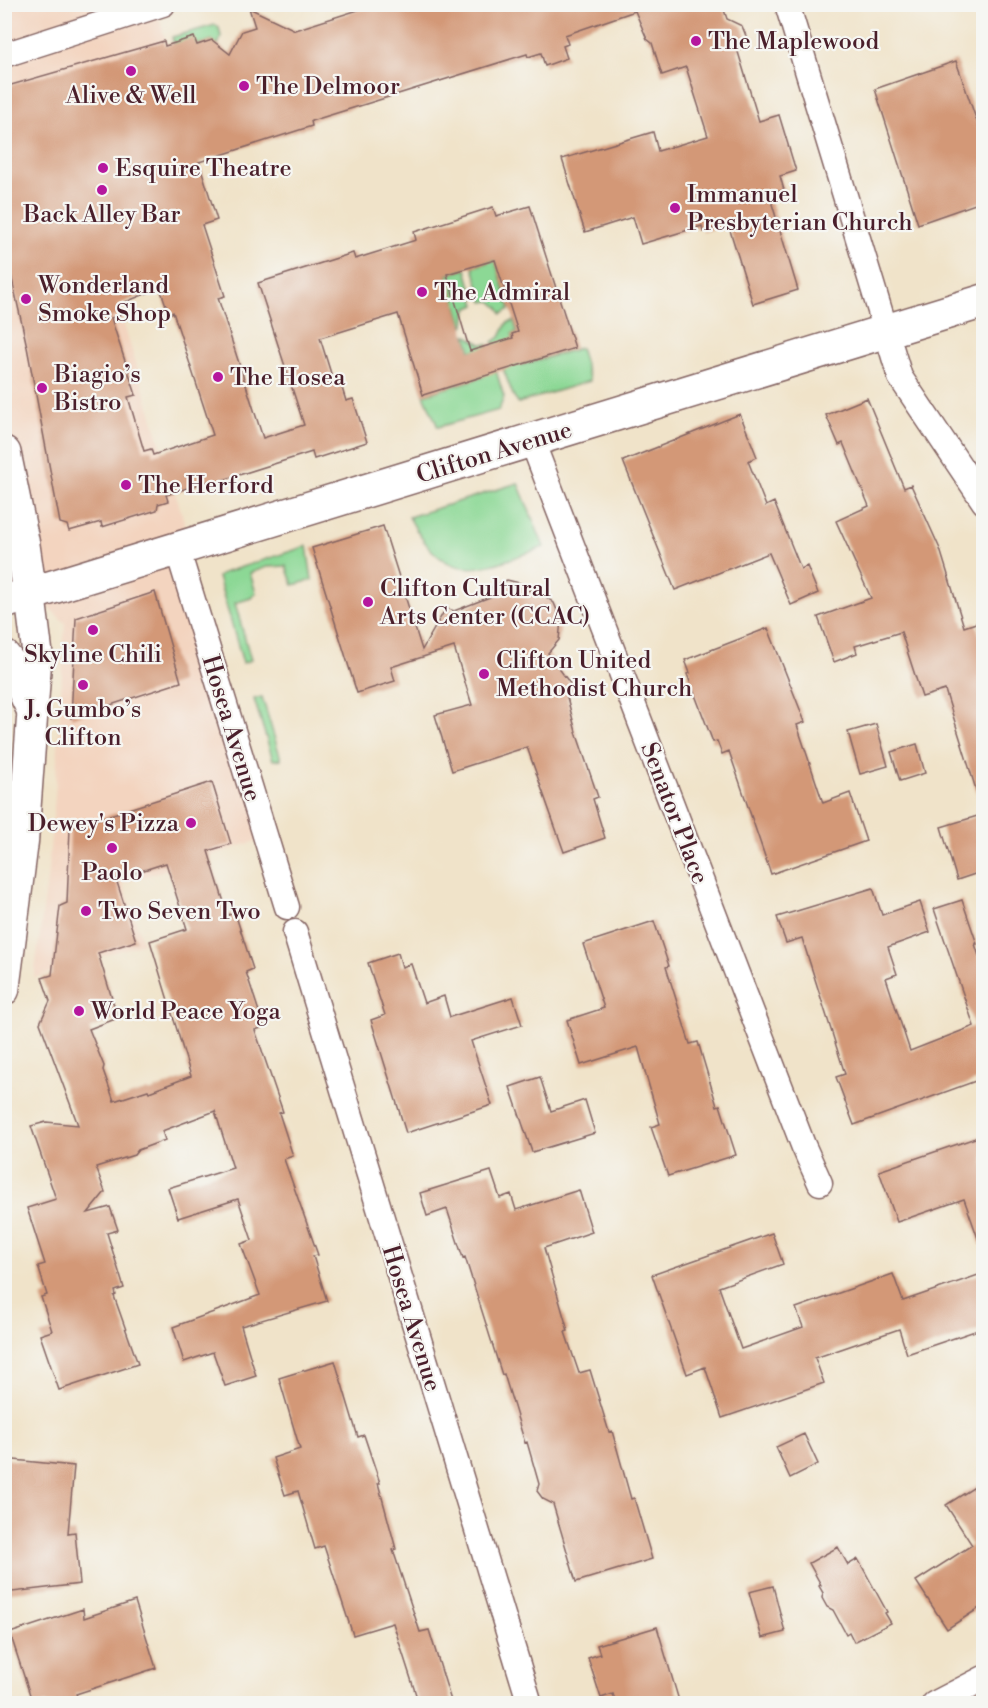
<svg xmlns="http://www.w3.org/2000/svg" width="988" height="1708" font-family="'Libre Bodoni',serif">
<rect width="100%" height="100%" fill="#f6f6f2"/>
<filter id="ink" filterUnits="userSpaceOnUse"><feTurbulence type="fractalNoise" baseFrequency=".0167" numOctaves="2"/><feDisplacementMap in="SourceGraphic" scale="12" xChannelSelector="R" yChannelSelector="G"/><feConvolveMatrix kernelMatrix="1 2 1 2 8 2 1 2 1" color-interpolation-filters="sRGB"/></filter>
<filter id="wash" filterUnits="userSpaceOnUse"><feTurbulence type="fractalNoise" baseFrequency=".008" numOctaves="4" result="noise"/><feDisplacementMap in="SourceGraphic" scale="24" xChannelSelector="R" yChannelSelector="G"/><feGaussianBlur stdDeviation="1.35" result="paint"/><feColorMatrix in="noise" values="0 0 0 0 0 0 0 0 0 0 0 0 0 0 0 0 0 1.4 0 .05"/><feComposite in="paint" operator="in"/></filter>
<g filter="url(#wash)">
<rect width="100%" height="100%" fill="#f0e3c9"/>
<path fill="#f3d4bf" d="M4,5H156L179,94L217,220L103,256L191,544L177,548L266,838L123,883L143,943L34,978L47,880L55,797L65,623L32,591L5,587Z"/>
<path fill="#8cd895" stroke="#6b7c60" stroke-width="1.5" d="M215,25L219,28L221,37L218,45L212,40L197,45L177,56L172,37Z
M495,260L510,309L502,314L499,308L491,301L483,302L473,267Z
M466,269L476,305L467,309L465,325L463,326L447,275Z
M514,321L517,332L512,334L522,365L580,348L590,381L518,403L513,395L493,342L500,337L507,323Z
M466,335L481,344H488L504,397L499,410L438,427L424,395L483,377L475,350L471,351Z
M518,483L544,547C479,570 447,589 409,517Z
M307,546L312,580L293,585L286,566L267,567L250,573L256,593L251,598L235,603L251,660L243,663L218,577L223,573Z
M262,697L281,759L273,760L254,699Z"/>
<g id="blocks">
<path fill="#d39877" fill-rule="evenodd" d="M377,4H722L727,19L742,26L746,36L738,52L759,121L779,115L796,171L780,176L784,190L769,194L798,290L753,304L728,224L703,232L702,226L641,244L633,217L585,232L562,159L653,132L658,151L708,136L686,67L662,75L652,43L647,39L635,11L565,35L568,44L563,46L567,58L545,66L541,53L528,57L527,54L311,121L312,126L199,162L217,220L202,225L225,296L218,298L263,438L304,425L258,283L353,253L355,259L416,240L414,232L493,207L496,216L530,206L575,348L423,395L398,314L320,338L333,380L339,378L346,401L353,399L367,442L314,459L312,452L210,484L209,481L166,495L168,501L158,504L157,510L102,527L101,522L69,531L67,525L60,523L27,347L4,243V87L164,41L165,46L194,37L197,45L212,40L230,54L242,31L255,27L249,8L295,30ZM495,260L518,332L512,334L513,338L470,351L447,274ZM160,288L169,314L173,312L213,435L153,455L151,449L144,451L128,397L136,395L111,318L121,314L118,305Z
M956,61L984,142V201L918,224L875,89Z
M867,398L904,488L911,485L940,549L964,627L976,623L984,649V795L978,796L945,690L922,697L901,632L855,646L857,653L834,662L818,617L871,598L836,521L869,506L843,443L839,445L826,415Z
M740,414L757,457L748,461L766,506L774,502L801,569L807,566L818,593L791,605L769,553L675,590L623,461Z
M383,526L422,650L446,608L454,611L495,595L492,587L507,580L523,584L526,590L538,591L554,603L561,620L559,640L548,653L576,692L567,697L576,732L598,797L593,799L605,838L564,852L527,747L452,771L435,715L472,705L454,647L391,667L395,681L357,693L312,548Z
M155,592L181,682L71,718L76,618Z
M768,628L805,722L797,725L823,803L850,793L866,841L771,874L729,751L722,754L717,741L713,742L687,674L690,673L685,660Z
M876,724L888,766L860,774L848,732Z
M917,744L925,773L900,781L891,752Z
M212,782L231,844L208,851L228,915L235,913L253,969L246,972L264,1027L255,1030L283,1112L279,1113L293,1156L284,1159L318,1255L313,1256L327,1301L241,1326L256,1376L225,1386L213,1352L184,1362L173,1327L260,1295L241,1244L252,1240L238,1199L178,1218L168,1188L233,1168L215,1111L162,1131L165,1140L138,1150L134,1155L96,1167L105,1192L88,1213L110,1207L118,1230L107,1233L124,1288L115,1291L116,1295L114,1296L138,1364L59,1390L40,1335L52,1331L41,1297L47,1295L38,1266L45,1264L27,1208L56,1199L31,1126L46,1122L78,1125L40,1023L50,1001L42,978L52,975L60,906L67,903L70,828ZM166,863L187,929L150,941L191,1076L149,1092L148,1090L114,1101L103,1070L104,1066L89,1029L118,1018L98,953L136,941L116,879Z
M984,814V871L957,880L941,827Z
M873,888L882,915L920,902L930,932L888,947L897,974L886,978L910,1051L974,1026L934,909L962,900L977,944H975L984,971V1078L854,1125L836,1077L845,1074L802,938L786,943L777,917Z
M654,921L669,966L666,967L690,1044L698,1042L717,1106L720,1105L736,1155L668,1176L651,1127L660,1124L638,1047L581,1065L567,1020L604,1008L583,944Z
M398,953L402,967L411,964L424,1003L444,996L450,1017L513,997L522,1025L471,1041L492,1105L406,1133L371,1020L385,1015L368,963Z
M540,1077L551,1111L585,1100L595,1133L532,1152L510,1087Z
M984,1135V1244H980L964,1199L897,1222L879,1171Z
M491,1171L500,1198L511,1194L516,1210L579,1190L592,1232L544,1248L568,1331L565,1332L579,1373L590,1370L609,1432L612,1431L631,1499L634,1498L652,1559L576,1582L553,1504L543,1499L537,1491L539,1484L527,1442L525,1443L504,1374L502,1375L465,1257L463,1258L447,1209L427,1216L420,1193Z
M772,1233L783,1264L719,1287L741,1349L803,1327L796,1308L893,1274L903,1301L984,1273V1328L907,1354L899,1329L815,1358L824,1383L722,1418L705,1367L687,1374L652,1275Z
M335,1361L358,1437L364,1435L380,1483H378L396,1549L393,1550L420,1632L429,1630L452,1704H419L393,1623L353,1635L324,1546L315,1549L298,1491L285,1495L273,1458L300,1449L279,1378Z
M804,1434L818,1464L790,1478L776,1447Z
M4,1459L74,1466L68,1533L75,1532L80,1584L4,1593Z
M984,1481V1605L947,1629L916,1581L972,1545L946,1505Z
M838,1547L848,1565L858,1559L887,1612L885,1613L891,1623L854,1642L849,1632L846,1634L833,1610L827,1607L822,1598L823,1593L819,1586L821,1585L809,1563Z
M773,1586L785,1632L762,1638L749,1592Z
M135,1601L156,1668L76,1694L78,1699L65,1704H33L10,1633L83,1609L84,1618Z
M657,1627L680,1704H616L613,1694L601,1698L588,1658L600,1654L597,1645Z"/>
</g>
</g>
<g filter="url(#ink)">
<use href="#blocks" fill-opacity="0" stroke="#846462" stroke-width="1.5"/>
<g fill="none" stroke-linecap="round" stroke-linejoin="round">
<defs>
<path id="minor" d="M787,4L900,377L984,502
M4,55L163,4
M532,441L803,1145L820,1183
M177,548L287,907
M295,932L530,1704
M934,1704L984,1678"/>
<path id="tertiary" d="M4,990L23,842L37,650L30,594"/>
<path id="secondary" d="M4,453L23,545L30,594
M4,602L984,301
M4,657L15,671L32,707"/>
</defs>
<use href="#minor" stroke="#846462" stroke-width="27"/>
<use href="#tertiary" stroke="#846462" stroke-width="33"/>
<use href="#secondary" stroke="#846462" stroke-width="36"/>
<use href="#minor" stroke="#fff" stroke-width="24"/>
<use href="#tertiary" stroke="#fff" stroke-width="30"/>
<use href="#secondary" stroke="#fff" stroke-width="33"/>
</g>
</g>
<g fill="#b5179e" stroke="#f6f6f2" stroke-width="2">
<circle cx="696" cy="41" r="6"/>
<circle cx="131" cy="71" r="6"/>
<circle cx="244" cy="86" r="6"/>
<circle cx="103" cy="168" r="6"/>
<circle cx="102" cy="190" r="6"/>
<circle cx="675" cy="208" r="6"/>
<circle cx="422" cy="292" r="6"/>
<circle cx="26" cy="299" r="6"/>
<circle cx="218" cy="377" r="6"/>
<circle cx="42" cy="388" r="6"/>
<circle cx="126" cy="485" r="6"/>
<circle cx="368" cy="602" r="6"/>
<circle cx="93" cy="630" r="6"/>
<circle cx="484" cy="674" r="6"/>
<circle cx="83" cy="685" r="6"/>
<circle cx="191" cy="823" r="6"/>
<circle cx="112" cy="848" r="6"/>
<circle cx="86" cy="911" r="6"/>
<circle cx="79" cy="1011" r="6"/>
</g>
<g text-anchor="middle" stroke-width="4.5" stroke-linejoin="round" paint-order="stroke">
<g font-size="24" fill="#4a1f2b" stroke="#f6f6f2" text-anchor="start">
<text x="708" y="49">The Maplewood</text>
<text x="256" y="94">The Delmoor</text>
<text x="131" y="103" text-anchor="middle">Alive &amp; Well</text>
<text x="115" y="176">Esquire Theatre</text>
<text x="687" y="202">Immanuel<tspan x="687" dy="28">Presbyterian Church</tspan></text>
<text x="102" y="222" text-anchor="middle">Back Alley Bar</text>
<text x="38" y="293">Wonderland<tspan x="38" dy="28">Smoke Shop</tspan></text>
<text x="434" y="300">The Admiral</text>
<text x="54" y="382">Biagio’s<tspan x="54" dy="28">Bistro</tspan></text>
<text x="230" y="385">The Hosea</text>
<text x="138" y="493">The Herford</text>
<text x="380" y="596">Clifton Cultural<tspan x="380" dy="28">Arts Center (CCAC)</tspan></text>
<text x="93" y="662" text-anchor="middle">Skyline Chili</text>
<text x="496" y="668">Clifton United<tspan x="496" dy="28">Methodist Church</tspan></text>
<text x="83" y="717" text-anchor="middle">J. Gumbo’s<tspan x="83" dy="28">Clifton</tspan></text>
<text x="179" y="831" text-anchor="end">Dewey's Pizza</text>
<text x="112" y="880" text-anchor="middle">Paolo</text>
<text x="98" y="919">Two Seven Two</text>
<text x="91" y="1019">World Peace Yoga</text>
</g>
<g font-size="24" fill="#4a1f2b" stroke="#f6f6f2">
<text transform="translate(494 452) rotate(-17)" y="8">Clifton Avenue</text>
<text transform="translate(232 728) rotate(73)" y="8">Hosea Avenue</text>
<text transform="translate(675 813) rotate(69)" y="8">Senator Place</text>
<text transform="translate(412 1318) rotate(73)" y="8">Hosea Avenue</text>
</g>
</g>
<rect width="988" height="1708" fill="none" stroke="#f6f6f2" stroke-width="24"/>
</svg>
